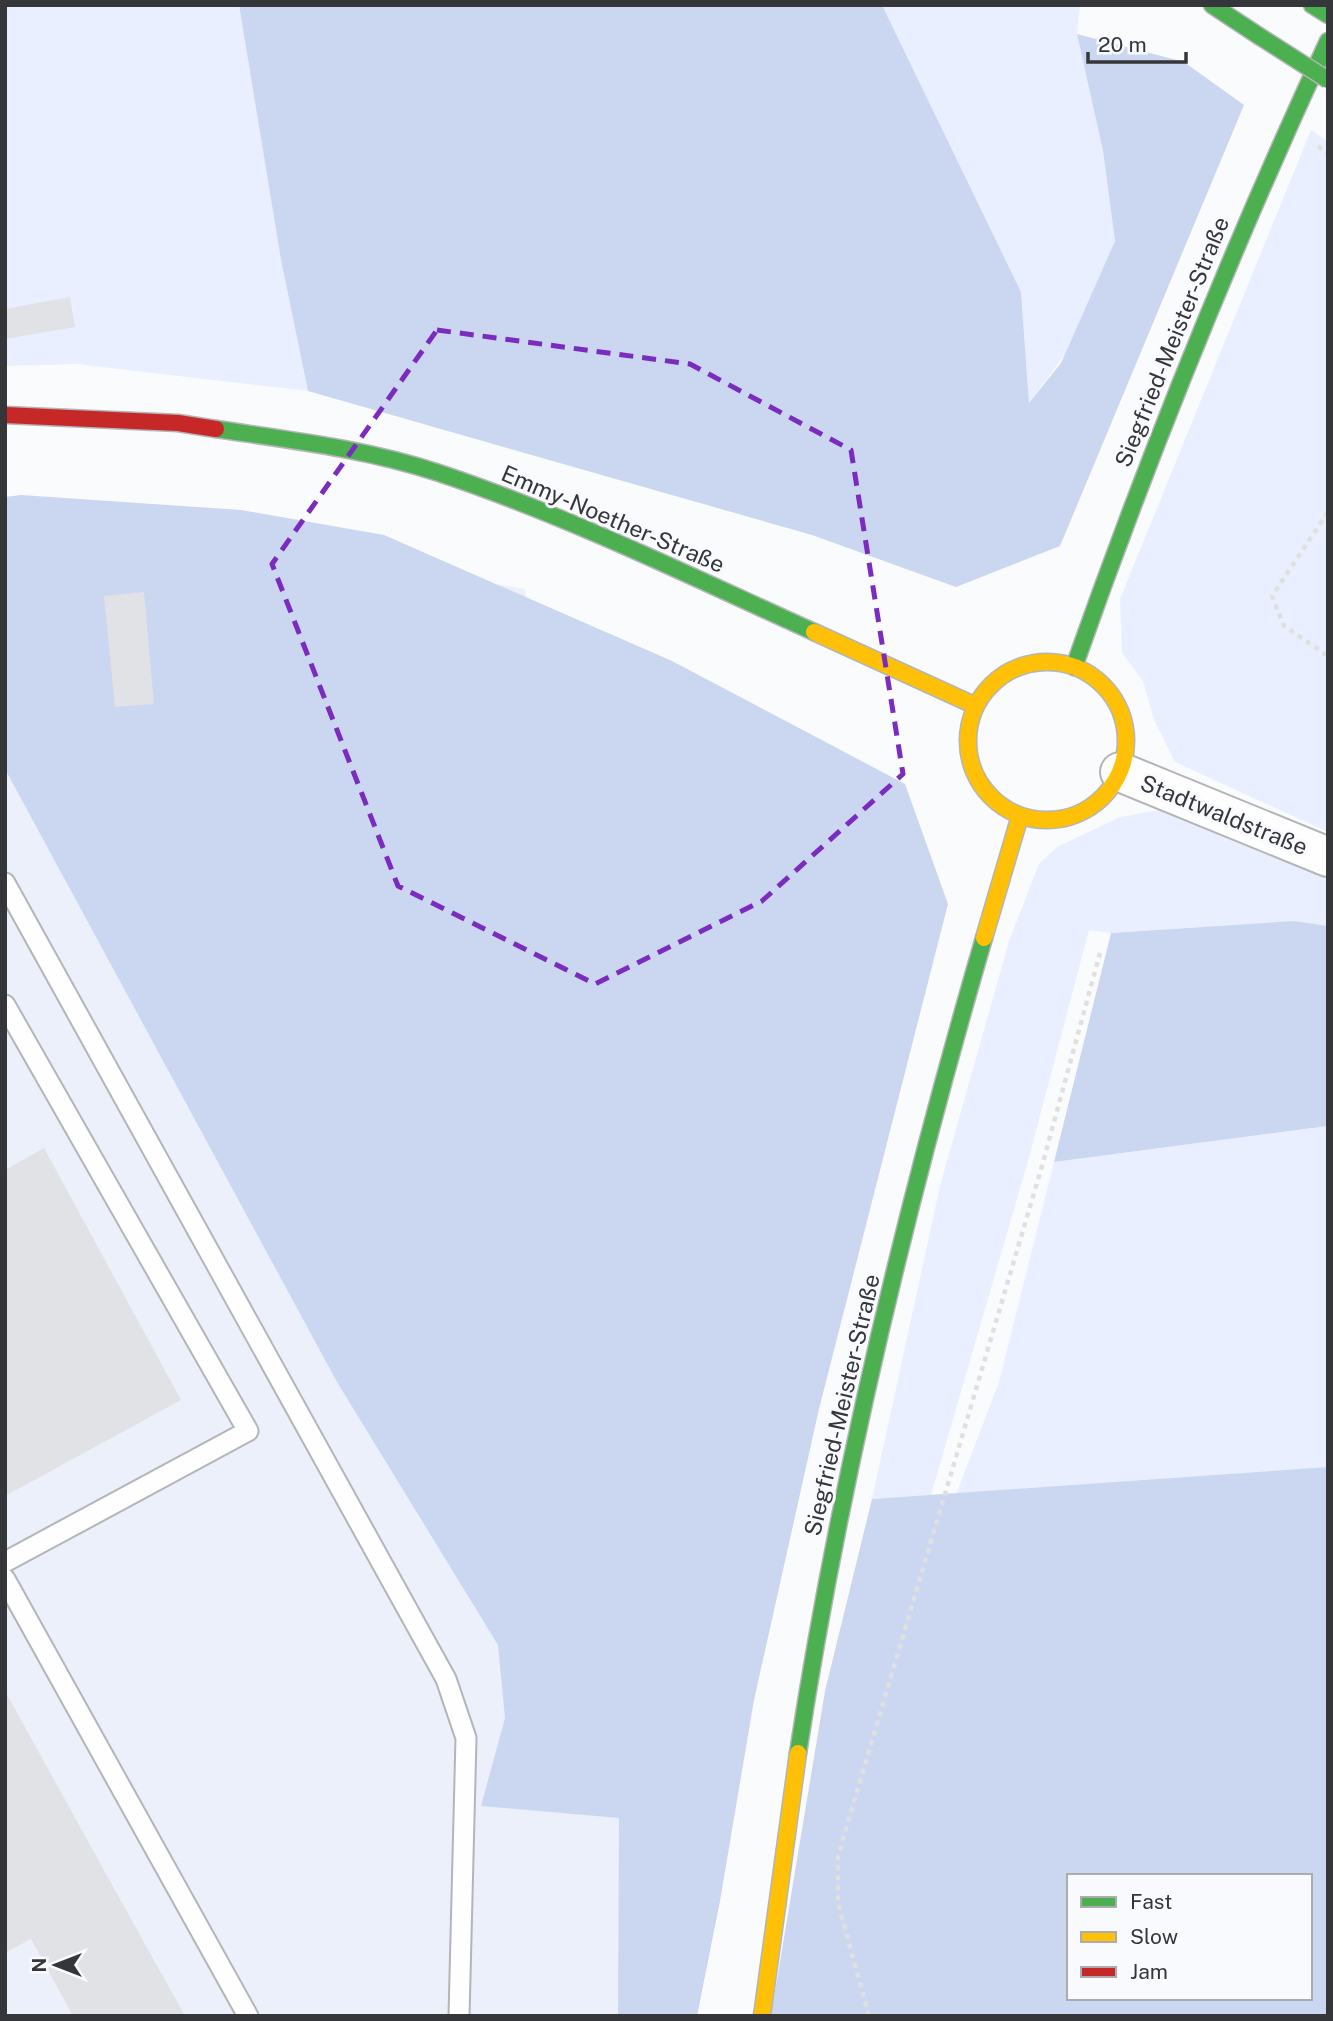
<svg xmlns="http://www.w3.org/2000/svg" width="1333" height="2021" font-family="'Public Sans',sans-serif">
<rect width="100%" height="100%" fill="#f9fbfd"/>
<path fill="#ebf0fa" d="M5,505L525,589L642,2016H5Z"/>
<path fill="#e9effe" d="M5,5H239L281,260L308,391L76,364L5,366Z
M882,5H1080L1077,34L1103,151L1115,241L1065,354L1029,403L1021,292Z
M1311,130L1328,141V832L1175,762L1154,720L1143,681L1122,653L1120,599Z
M1159,810L1328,877V926L1294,921L1111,933L1089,930L1028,1161L931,1495L872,1499L940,1186L1009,941L1039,864L1057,847L1120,817Z
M1328,1126V1467L956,1495L999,1382L1054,1162Z"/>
<path fill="#cbd6f1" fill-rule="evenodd" d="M239,5H882L1021,292L1029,403L1061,363L1115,241L1103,151L1077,34L1184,62L1244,105L1060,546L956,587L812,535L308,391L281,260Z
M21,495L241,510L384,535L672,661L905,784L948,904L819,1409L754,1700L720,1901L697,2016H618L619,1818L481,1806L505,1718L498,1645L337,1382L5,769V497Z
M1294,921L1328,926V1126L1054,1162L1111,933Z
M1328,1467V2016H771L825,1691L872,1499ZM1069,1876H1310V1998H1069Z"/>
<path fill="#e1e2e5" d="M70,297L75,327L5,339V309Z
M144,592L154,704L115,707L104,596Z
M44,1148L181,1400L5,1496V1170Z
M5,1691L116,1892L185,2016H73L31,1939L5,1953Z"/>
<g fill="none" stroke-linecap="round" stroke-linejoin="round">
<defs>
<path id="lane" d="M5,883L446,1679L466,1738L459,2016
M5,1005L248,1431L5,1562
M5,1579L248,2016"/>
<path id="street" d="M1120,772L1328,857"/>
<path id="fast" d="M1212,5L1259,36
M1312,5L1328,15
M216,429C290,440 367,449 439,473C568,516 690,576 814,632
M1074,667C1149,454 1233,246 1328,41
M798,1753C840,1478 906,1206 984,938"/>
<path id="slow" d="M814,632L976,706
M968 741a79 79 0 1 1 158 0a79 79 0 1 1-158 0Z
M984,938L1020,816
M762,2016L798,1753"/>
<path id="jam" d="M5,415L178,423L216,429"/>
</defs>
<use href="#lane" stroke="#b3b5b8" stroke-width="23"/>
<use href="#street" stroke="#b3b5b8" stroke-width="42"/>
<use href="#fast" stroke="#b3b5b8" stroke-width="19"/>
<use href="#slow" stroke="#b3b5b8" stroke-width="19"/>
<use href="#jam" stroke="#b3b5b8" stroke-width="19"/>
<path stroke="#e0e0e0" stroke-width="4.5" stroke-dasharray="5 5" stroke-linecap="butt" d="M1318,146L1328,154
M1328,512L1272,596L1284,626L1328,656
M869,2016L838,1903V1856L1042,1166L1100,953"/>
<use href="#lane" stroke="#fefeff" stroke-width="19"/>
<use href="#street" stroke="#fefeff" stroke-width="38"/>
<use href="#fast" stroke="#4caf50" stroke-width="16"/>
<use href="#slow" stroke="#ffc107" stroke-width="16"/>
<use href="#jam" stroke="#c62828" stroke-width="16"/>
<defs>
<path id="fast-bridge" d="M1259,36L1328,80"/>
</defs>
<use href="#fast-bridge" stroke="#b3b5b8" stroke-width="19" stroke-linecap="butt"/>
<use href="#fast-bridge" stroke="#4caf50" stroke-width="16"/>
</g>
<path fill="none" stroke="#7b2cbf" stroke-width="5" stroke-dasharray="14 9" stroke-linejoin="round" d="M437,330L690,364L851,450L903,774L762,901L595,984L398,886L272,564Z"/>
<g text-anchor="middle" stroke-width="6" stroke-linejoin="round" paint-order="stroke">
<g font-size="23" fill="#35363a" stroke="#f8fafe">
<text transform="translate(1172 342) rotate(-68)" y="8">Siegfried-Meister-Straße</text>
<text transform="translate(613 519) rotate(23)" y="8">Emmy-Noether-Straße</text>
<text transform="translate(1224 815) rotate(22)" y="8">Stadtwaldstraße</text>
<text transform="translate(842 1405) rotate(-77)" y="8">Siegfried-Meister-Straße</text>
</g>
</g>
<rect width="1333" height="2021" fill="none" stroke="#35363a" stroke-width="14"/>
<rect x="1067" y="1874" width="245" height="126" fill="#f8fafe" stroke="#aaacb0" stroke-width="2"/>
<rect x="1081" y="1897" width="35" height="10" fill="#4caf50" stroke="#aaacb0" stroke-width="2"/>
<text x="1130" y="1909" font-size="21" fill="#35363a">Fast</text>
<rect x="1081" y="1932" width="35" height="10" fill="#ffc107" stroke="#aaacb0" stroke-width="2"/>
<text x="1130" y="1944" font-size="21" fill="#35363a">Slow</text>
<rect x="1081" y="1967" width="35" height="10" fill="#c62828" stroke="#aaacb0" stroke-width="2"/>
<text x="1130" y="1979" font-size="21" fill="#35363a">Jam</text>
<g transform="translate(56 1965) rotate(270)" stroke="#f8fafe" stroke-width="5" paint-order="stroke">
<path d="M0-5L12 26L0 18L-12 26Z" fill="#35363a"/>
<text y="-10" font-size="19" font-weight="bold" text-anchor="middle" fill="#35363a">N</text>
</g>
<path d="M1088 52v10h98v-10" fill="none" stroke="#35363a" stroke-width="3.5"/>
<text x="1098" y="52" font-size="21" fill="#35363a" stroke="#f8fafe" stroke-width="5" paint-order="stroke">20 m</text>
</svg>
